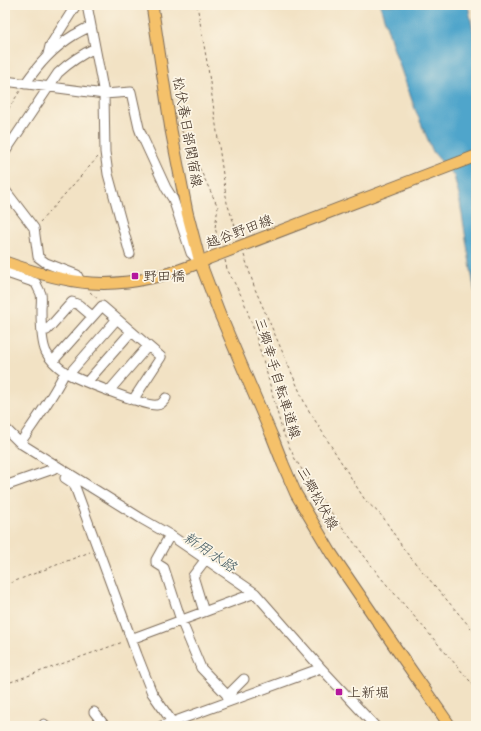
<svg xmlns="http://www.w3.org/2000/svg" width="481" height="731" font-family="'Playpen Sans','Klee One',sans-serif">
<rect width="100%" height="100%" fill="#fcf5e5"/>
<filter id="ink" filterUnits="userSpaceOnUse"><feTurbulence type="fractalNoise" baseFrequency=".025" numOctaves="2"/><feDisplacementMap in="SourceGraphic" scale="8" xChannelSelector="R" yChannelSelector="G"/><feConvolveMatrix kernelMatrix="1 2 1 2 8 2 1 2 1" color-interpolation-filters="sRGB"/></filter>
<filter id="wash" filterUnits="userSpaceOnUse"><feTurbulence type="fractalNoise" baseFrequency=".012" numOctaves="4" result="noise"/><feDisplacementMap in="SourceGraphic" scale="16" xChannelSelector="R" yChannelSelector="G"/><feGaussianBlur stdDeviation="0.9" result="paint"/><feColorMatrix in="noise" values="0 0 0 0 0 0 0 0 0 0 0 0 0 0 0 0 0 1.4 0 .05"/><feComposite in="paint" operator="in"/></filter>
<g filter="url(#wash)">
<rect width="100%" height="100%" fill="#f2e2c4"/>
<path fill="#4fa5cb" stroke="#456874" d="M380,5H468L476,46V300L459,196L454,176L433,152L415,109L393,47Z"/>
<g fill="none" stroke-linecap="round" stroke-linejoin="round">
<path stroke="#4fa5cb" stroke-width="2" d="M79,485L95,495"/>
</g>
</g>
<g filter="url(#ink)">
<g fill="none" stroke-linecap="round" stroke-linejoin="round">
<defs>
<path id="minor" d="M87,5L104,94L105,152L108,174L130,254
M48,54L50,46L76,5
M5,81L104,94L131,92L139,128L142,136L166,188L173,199L191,253L200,262
M25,84C39,64 53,48 74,35C80,32 85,28 91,27
M5,152L58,73C70,62 80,55 95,48
M5,190L34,228L38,257L46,263L77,275L79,279L80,282
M12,265L10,274L36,283C37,287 40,291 41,294C42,299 41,305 41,310C41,322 41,341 46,352C50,360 58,367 65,372C76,379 147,407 157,405C161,405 164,401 166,398
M42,331L47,330L72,302L79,305L92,316
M53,361L102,306L161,357L133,400
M69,374L117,319
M87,382L131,332
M109,391L148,346
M5,428L20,443L142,519L170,535L255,593L320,667L375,726
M20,443C36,420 53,397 65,372
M65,478L74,484L137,655L152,693L175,726
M5,486L53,469L56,466
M170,535L156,560V563L164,568L181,620L201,668L227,695L229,701
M204,612L193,576L206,559
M131,639L255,593
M227,696L244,679
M94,712L105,726
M44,724L46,726
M162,726L316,670L320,667"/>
<path id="major" d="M152,5L171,130L187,212L200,262L219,312L250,385L272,436L283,464L296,494L331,553L395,647L450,726
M5,262C33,272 62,281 91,283C131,286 170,275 206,260"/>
</defs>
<use href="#minor" stroke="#7b6a58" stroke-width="11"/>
<use href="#major" stroke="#7b6a58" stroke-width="13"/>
<path stroke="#7b6a58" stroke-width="1" stroke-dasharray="3 3" stroke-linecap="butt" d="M197,5L208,68L227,203L239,238
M5,114L20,91
M179,125L187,142L218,207L215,228L220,244
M40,222L98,157
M244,255L255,289L306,406L365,500L383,517L405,551L476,634
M225,260L227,269L243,299L254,330L266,370L282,430L288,444L295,459L327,507L381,578L476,688
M90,292L98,299
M5,585L90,552
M5,684L123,642"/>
<use href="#minor" stroke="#fff" stroke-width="9"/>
<use href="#major" stroke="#f5c16b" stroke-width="11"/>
<defs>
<path id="major-bridge" d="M207,259L476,156"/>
</defs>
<use href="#major-bridge" stroke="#7b6a58" stroke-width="13" stroke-linecap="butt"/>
<use href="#major-bridge" stroke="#f5c16b" stroke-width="11"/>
</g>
</g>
<g fill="#b5179e" stroke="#fcf5e5" stroke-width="1.5">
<rect x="131" y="272" width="8" height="8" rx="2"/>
<rect x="335" y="688" width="8" height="8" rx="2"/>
</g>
<g text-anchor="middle" stroke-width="3.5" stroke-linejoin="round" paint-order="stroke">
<g font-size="14" fill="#3b2a1e" stroke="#fcf5e5">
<text transform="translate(188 132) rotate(80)" y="5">松伏春日部関宿線</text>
<text transform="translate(239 231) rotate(-21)" y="5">越谷野田線</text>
<text transform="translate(278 378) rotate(73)" y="5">三郷幸手自転車道線</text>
<text transform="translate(318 498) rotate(61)" y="5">三郷松伏線</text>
</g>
<g font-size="14" fill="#3b2a1e" stroke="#fcf5e5" text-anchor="start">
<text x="143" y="281">野田橋</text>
<text x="347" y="697">上新堀</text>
</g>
<g font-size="15" font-style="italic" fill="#435b63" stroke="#fcf5e5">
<text transform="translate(210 552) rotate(34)" y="5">新用水路</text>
</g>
</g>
<rect width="481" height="731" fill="none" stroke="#fcf5e5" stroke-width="20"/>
</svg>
